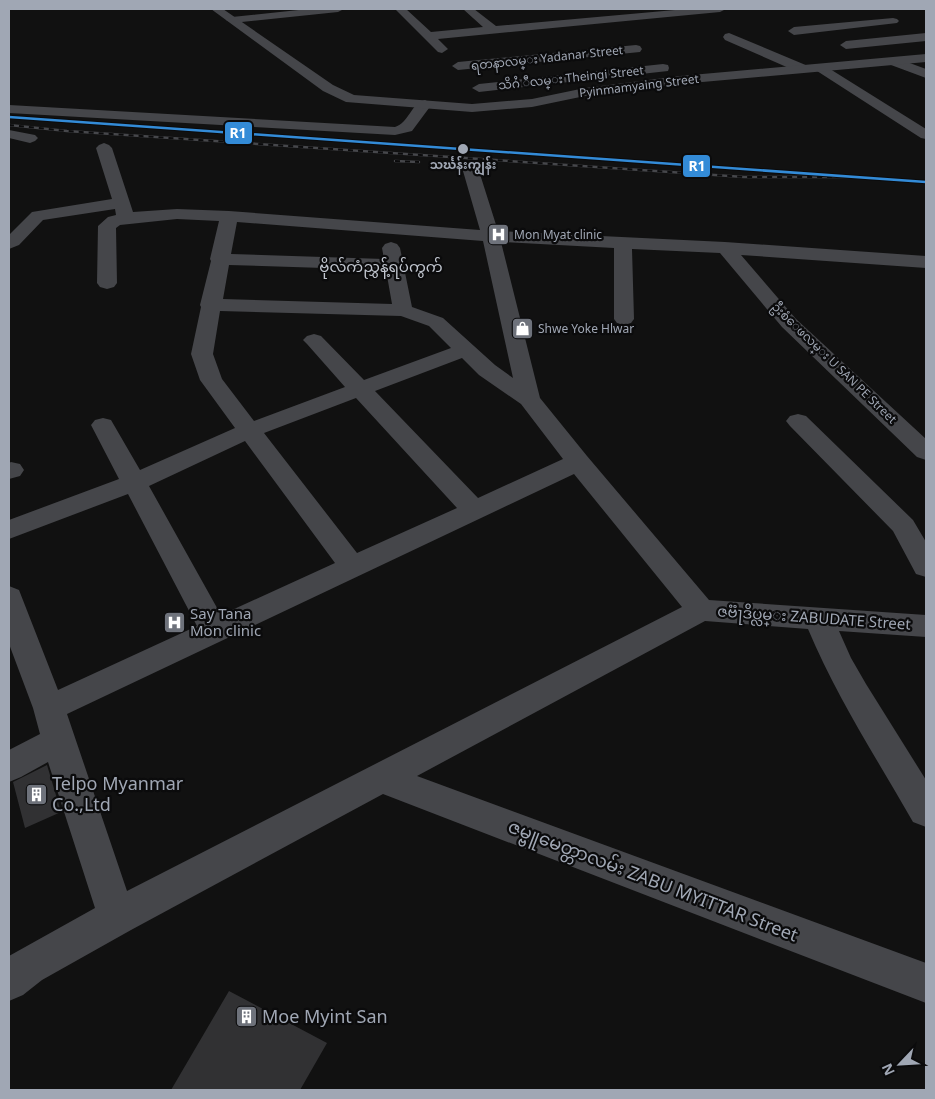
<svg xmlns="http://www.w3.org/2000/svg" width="935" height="1099" font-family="'Noto Sans','Noto Sans Myanmar',sans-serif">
<rect width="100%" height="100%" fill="#111"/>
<path fill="#313133" d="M47,765L61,812L25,828L13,782Z
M229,991L327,1043L300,1090H171Z"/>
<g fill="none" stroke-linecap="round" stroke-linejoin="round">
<path fill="#45464a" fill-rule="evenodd" d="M308,9H344L338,12L232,23L226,20L232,17Z
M395,9H406L431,32L483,27L463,9H474L496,26L686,9H726L720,12L438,39L448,49L442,53L438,52Z
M893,18L897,19L899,21L897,23L794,35L788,31L794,27Z
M729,33L808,66L809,69L803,73L798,72L725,40L723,37L725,34Z
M926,33V41L846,49L840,45L846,41Z
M636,45L640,46L642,49L640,52L458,70L452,66L458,62Z
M896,58L926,69V78L891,65L890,62L891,59Z
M663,64L668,65L669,68L668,71L479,92L472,88L479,84Z
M822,64L926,129V139L921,138L817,71L816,68L817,65Z
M425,100L432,104L412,131L395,135L9,113V105L395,127C409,123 411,103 425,100Z
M9,130L35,135L38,138L35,141L30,143L9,138Z
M104,143L109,145L112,148L133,212L177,209L229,211L480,230L463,171L465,168H477L479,171L498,231L725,242L926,256V268L741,255L796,319L926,439V460L917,457L782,327L720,253L632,249L634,319L631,323L624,325L617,323L614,319V248L501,242L540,398L587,456L709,600L926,615V637L839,631L851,658L866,684L926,780V827L913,822C877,759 836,696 808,629L705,621L417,776L926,963V1003L383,794L131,930L42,980L23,995L9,1001V956L95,908L48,762L21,777L9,782V750L40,734L33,708L9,644V586L19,590L58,690L197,626L128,494L9,539V520L119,479L91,425L95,420L103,418L111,420L140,470L235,428L200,380L191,354L201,307L200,305L211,261L210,259L219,221L177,219L120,225L116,228L117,283L114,287L107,289L100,287L97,283L98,226L108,217L116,215L115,209L43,220L19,245L9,249V235L32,212L112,199L96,148L99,145ZM237,222L483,241L513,378L495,365L443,318L412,307L400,248L397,244L391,242L385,244L382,248L384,259L231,254ZM229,265L386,270L392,304L223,299ZM220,311L401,316L429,326L451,348L364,380L321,336L314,334L307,336L303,340L307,344L345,387L254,421L222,379L213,354ZM462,358L479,375L521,404L563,459L478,498L375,391ZM356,398L457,508L357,553L264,433ZM245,441L335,563L221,615L149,486ZM574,474L682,607L127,891L67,714Z
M798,414L806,416L913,520L926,542V577L916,574L893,531L790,426L786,421L790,416Z
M11,462L20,464L24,470L20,476L9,479V463Z"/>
<path fill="#45464a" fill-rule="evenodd" d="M211,9H223L333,85L354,95L472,104L532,99L585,88L680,76L926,54V62L680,84L585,96L532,107L472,112L346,102L323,91Z"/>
<defs>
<path id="rail" d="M9,125L67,131L744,177H859
M395,161L419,162"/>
</defs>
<use href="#rail" stroke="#46474b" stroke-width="2.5"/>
<use href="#rail" stroke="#0b0b0c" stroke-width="2" stroke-dasharray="5" stroke-linecap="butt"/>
<defs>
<path id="rail-1" d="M9,117L926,182"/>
</defs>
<use href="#rail-1" stroke="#0b0b0c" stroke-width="4.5"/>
<use href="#rail-1" stroke="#338bd7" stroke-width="2.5"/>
</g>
<defs>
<symbol id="hospital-square" viewBox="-11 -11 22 22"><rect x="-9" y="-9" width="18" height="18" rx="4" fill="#6e727b" stroke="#0b0b0c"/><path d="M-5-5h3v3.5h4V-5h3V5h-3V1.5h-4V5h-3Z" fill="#fff"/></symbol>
<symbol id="shop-square" viewBox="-11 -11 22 22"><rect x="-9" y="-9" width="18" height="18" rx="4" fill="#6e727b" stroke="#0b0b0c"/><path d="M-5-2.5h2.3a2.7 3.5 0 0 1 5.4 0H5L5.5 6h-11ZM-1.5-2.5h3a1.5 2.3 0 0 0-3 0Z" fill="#fff"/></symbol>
<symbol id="building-square" viewBox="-11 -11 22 22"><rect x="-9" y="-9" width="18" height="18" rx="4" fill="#6e727b" stroke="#0b0b0c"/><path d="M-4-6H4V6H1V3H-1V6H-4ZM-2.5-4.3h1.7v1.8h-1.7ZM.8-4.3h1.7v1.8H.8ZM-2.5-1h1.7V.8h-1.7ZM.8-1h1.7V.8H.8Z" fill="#fff"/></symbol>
</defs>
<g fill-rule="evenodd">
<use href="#hospital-square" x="486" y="222" width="25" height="25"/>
<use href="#shop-square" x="510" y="316" width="25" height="25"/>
<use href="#hospital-square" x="162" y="610" width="25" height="25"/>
<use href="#building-square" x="24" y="782" width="25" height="25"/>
<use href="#building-square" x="234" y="1004" width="25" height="25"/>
</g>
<circle fill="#a0a7b4" stroke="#0b0b0c" stroke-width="2" cx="463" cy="149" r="6"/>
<g text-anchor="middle" stroke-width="4.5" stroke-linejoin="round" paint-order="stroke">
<g font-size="12" fill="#a0a7b4" stroke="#0b0b0c">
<text transform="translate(547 58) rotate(-6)" y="4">ရတနာလမ္း Yadanar Street</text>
<text transform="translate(571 78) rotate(-6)" y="4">သိဂႆ ီလမ္း Theingi Street</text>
<text transform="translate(639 86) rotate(-7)" y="4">Pyinmamyaing Street</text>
<text transform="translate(834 363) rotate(44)" y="4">ဦးစံေဖလမ္း U SAN PE Street</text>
</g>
<g font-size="12" font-weight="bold" fill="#a0a7b4" stroke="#0b0b0c">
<text x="463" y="169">သင်္ဃန်းကျွန်း</text>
</g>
<g font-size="12" fill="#a0a7b4" stroke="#0b0b0c" text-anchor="start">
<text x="514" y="239">Mon Myat clinic</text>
<text x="538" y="333">Shwe Yoke Hlwar</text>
</g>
<g font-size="15" fill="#c1c6cf" stroke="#0b0b0c">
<text x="381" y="272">ဗိုလ်ကံညွှန့်ရပ်ကွက်</text>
</g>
<g font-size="15" fill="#a0a7b4" stroke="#0b0b0c" text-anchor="start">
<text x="190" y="619">Say Tana<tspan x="190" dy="17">Mon clinic</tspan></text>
</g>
<g font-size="15" fill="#a0a7b4" stroke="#0b0b0c">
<text transform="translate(814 618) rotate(4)" y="5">ဇဗၱႃဒိပ္လမ္း ZABUDATE Street</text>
</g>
<g font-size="18" fill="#a0a7b4" stroke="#0b0b0c" text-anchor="start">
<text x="52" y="790">Telpo Myanmar<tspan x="52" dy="21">Co.,Ltd</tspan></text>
<text x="262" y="1023">Moe Myint San</text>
</g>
<g font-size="18" fill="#a0a7b4" stroke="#0b0b0c">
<text transform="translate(653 881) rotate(21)" y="6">ဇမ္ဗူမေတ္တာလမ်း ZABU MYITTAR Street</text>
</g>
</g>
<g stroke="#0b0b0c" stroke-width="2">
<rect x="224" y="121" width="29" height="24" rx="5" fill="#338bd7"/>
<rect x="682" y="154" width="29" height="24" rx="5" fill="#338bd7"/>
</g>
<g font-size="14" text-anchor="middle" font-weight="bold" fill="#fff">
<text x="238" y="138">R1</text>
<text x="697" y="171">R1</text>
</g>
<rect width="935" height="1099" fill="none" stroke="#a0a7b4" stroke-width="20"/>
<g transform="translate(900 1064) rotate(245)" stroke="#0b0b0c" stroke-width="4" paint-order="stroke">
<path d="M0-4L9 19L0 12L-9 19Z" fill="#a0a7b4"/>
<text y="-8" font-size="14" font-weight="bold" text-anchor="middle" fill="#a0a7b4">N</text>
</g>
</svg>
